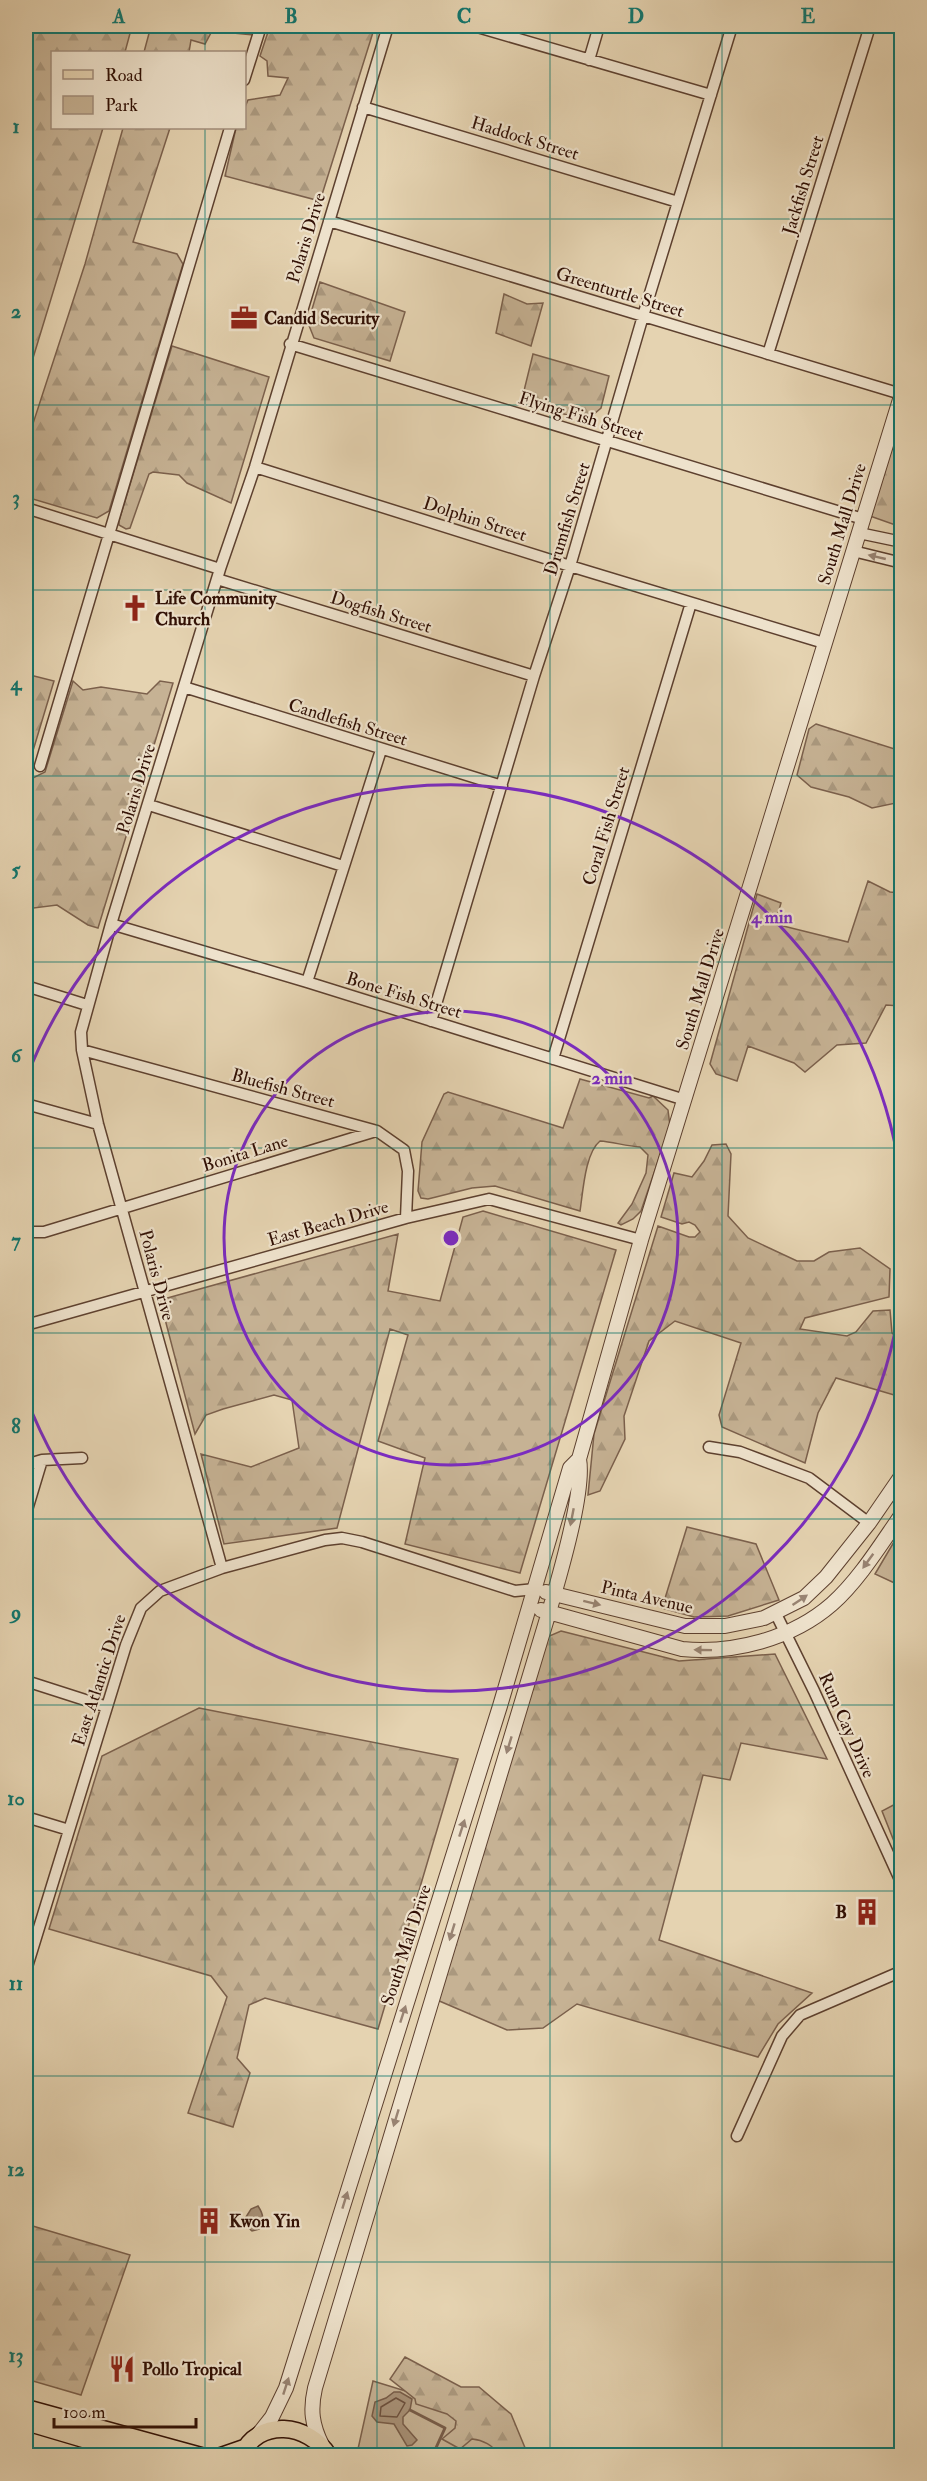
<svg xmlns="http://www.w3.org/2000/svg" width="927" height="2481" font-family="'IM FELL Double Pica',serif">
<defs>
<pattern id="forest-firs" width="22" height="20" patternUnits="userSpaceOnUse" patternTransform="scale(1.5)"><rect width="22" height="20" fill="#c6b294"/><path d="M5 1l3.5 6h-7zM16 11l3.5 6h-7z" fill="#aa987e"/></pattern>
</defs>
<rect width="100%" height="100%" fill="#e5d3b1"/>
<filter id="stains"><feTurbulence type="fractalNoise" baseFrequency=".00333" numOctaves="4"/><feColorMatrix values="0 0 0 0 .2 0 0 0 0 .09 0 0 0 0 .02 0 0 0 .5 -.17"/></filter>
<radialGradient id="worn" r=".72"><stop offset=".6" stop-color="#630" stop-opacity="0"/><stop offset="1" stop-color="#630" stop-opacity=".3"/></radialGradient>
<path fill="#c6b294" stroke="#7b604c" stroke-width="1.5" d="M373,2381L500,2420L516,2455L361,2456L358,2449Z"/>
<path fill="url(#forest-firs)" stroke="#7b604c" stroke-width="1.5" d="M26,26H132L125,52H52V128H103L26,381Z
M151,26H254L253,35L212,31L205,44L191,40L189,52H144Z
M270,26H375L320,201L225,176L236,128H244L245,107L248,100L280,95L288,78L268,76L267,61L260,56Z
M123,128H170L133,242L177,254L183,264L109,511L97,518L26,497V445L85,264Z
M320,282L405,312L390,361L314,338L308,323Z
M504,294L527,304L543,303L531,346L496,333Z
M172,346L269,377L231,503L187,483L179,475L153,472L149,474L130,528L126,529L119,525V521Z
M533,354L609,376L601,408L587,420L521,403Z
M898,430L901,431V527L870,516Z
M26,674L54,681L29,764L33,778L45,772L73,681L83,690L101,687L147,694L160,681L173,683L98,928L88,925L57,905L26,909Z
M816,724L901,751V802L872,808L849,797L811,787L797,775L809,729Z
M868,881L890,892L901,893V1006L886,1005L866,1043L837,1045L805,1072L794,1063L748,1046L737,1081L716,1074L710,1064L757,894L781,903L775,924L848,942Z
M580,1079L649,1098L653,1096L668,1110L670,1126L641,1211L633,1219L621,1225L618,1223L632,1204L646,1173L648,1155L640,1147C626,1146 613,1142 600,1141C585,1153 583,1192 580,1211L495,1186L472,1188L428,1199L421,1198L418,1191L422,1142L444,1094L448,1092L563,1128Z
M726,1144L731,1154L728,1216L748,1238L797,1261H814L829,1252L860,1248L890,1269L889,1297L805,1318L800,1329L847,1336L856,1332L873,1311L890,1310L892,1333L901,1342V1397L836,1378L818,1413L805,1463L722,1427L719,1415L741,1343L675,1321L649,1341L624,1416L625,1439L600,1491L588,1495L594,1434L658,1226L689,1237H695L700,1232L695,1225L689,1222L682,1224L661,1217L674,1173L692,1177L704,1161L712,1145Z
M483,1211L616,1250L520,1573L405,1544L425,1458L378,1441L408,1335L390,1329L337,1528L224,1544L201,1454L251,1467L299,1448L292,1400L274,1395L223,1409L206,1415L195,1434L160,1300L398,1234L388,1291L440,1301L463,1217Z
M687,1527L756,1544L779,1600L728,1616L694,1617L662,1608Z
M901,1530V1586L875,1574Z
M561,1631L679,1661L775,1654L827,1759L741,1743L730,1780L703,1775L659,1940L812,1993L778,2024L758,2057L577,2004L543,2028L507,2030L437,2000L547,1637Z
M199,1708L458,1759L378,2029L265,1998L249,2005L237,2058L250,2073L233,2127L188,2113L227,1997L211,1976L49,1929L102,1756Z
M901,1801V1859L882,1811Z
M26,2224L130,2255L81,2395L26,2379Z
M405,2357L461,2387H479L511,2414L528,2455H498C494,2445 482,2440 472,2439L460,2449L442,2439L455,2428L456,2421L447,2414L416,2404L415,2399L390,2379Z"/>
<path fill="#a79076" stroke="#775c48" stroke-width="1.5" d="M258,2206C264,2215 264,2220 259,2229L252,2231L246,2226V2217L251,2209Z
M394,2392H400L412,2399L410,2410L403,2417V2424L417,2440L412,2445L407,2446L394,2424L377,2422L372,2416L375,2402L386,2398Z"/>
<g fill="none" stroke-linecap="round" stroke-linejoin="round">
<path stroke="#6c503d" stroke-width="1.5" d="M396,2398L405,2403L397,2417L380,2416L381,2407Z"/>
<path stroke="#775c48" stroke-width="3" d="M410,2410L445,2428L435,2450L438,2456"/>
<defs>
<path id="minor" d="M474,26L711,95
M589,60L599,26
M244,80L261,26
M363,107L678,202
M329,221L901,394
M290,344L863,519
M768,354L870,26
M255,467L570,566L824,643
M26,508L220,569
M859,533L902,542
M853,551L902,563
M217,579L534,676
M184,687L502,786
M40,766L230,128
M149,805L343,866
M111,924L307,982L685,1100
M307,982L381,750
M26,986L87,1005
M431,1021L534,676L570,566L643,316L732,26
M82,1050L377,1131L404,1150L408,1171L406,1218
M553,1059L691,603
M26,1104L98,1124
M26,1232H44L376,1131
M26,1325L406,1218L489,1199L641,1240
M709,1447L740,1452L809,1478L869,1523
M26,1465L42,1460L82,1458
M26,1513L42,1460
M222,1568L98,1124L82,1050L81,1032L111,924L220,569L255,467L388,26
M776,1614L814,1691L902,1884
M26,1681L107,1707
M26,1817L69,1830
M26,1970L126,1645L141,1608L160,1591L222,1568L325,1540L342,1538L362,1542L515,1591L535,1589
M737,2136L782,2036L800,2015L902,1971"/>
<path id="tertiary" d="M546,1592L685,1626H725L764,1618L804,1598L826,1577L869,1523L902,1475
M541,1610L682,1649C733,1654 792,1639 832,1604C859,1580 881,1544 902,1514
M257,2436L272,2417L286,2388L500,1706L570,1468L579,1459L641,1240L902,393
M322,2445C312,2425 310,2410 315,2388L549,1612C559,1578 585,1491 579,1459"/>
<path id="primary" d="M26,2408L201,2456
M26,2422L141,2456
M221,2456L244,2448
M241,2456C258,2417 309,2423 329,2456"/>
</defs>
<use href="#minor" stroke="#5d402f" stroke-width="13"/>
<use href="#tertiary" stroke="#5d402f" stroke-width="16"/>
<use href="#primary" stroke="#300f04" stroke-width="19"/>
<use href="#minor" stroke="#eee2cc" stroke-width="10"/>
<use href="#tertiary" stroke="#eee2cc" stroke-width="14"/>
<use href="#primary" stroke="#e5d3b1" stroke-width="16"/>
</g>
<defs><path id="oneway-solid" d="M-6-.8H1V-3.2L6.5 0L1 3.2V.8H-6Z" transform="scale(1.5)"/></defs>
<g fill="#988372">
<use href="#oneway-solid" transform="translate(877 557) rotate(-167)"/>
<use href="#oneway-solid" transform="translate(572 1517) rotate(101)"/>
<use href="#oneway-solid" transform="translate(868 1561) rotate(126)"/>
<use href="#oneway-solid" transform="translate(800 1600) rotate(-34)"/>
<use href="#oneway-solid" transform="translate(592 1603) rotate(14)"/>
<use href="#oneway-solid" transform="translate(703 1650) rotate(-179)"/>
<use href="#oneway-solid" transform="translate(509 1745) rotate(107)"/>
<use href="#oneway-solid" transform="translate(462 1828) rotate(-72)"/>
<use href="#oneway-solid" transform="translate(452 1932) rotate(107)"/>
<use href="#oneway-solid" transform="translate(403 2014) rotate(-72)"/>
<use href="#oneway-solid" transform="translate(396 2118) rotate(107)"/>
<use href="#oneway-solid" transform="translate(345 2200) rotate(-73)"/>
<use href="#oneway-solid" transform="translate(286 2386) rotate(-72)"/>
</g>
<path fill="none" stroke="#0f766e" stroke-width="1.5" stroke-opacity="0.55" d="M205,26V52M377,26V2456M550,26V2456M722,26V2456M205,128V2456M26,219H902M26,405H902M26,590H902M26,776H902M26,962H902M26,1148H902M26,1333H902M26,1519H902M26,1705H902M26,1891H902M26,2076H902M26,2262H902"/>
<g fill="none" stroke="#7b2cbf" stroke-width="3">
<circle cx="451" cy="1238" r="227"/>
<path d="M901 1297A454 454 0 0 1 26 1397M26 1079A454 454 0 0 1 901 1179"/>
</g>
<defs>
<symbol id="office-bare" viewBox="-9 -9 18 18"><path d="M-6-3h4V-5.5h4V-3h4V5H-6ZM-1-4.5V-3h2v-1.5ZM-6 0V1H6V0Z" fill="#8f2418" stroke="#eee2cc" stroke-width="2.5" paint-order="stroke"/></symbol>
<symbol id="church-bare" viewBox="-9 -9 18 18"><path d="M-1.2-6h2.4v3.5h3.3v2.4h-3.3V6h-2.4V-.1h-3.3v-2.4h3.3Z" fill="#8f2418" stroke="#eee2cc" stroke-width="2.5" paint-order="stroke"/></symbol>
<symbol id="building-bare" viewBox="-9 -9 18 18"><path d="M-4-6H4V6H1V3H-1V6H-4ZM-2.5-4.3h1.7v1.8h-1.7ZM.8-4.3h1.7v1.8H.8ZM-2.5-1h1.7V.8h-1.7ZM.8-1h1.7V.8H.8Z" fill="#8f2418" stroke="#eee2cc" stroke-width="2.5" paint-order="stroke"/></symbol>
<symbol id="restaurant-bare" viewBox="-9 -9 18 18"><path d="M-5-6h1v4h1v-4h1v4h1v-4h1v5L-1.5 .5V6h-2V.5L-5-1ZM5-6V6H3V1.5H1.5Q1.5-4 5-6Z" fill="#8f2418" stroke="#eee2cc" stroke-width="2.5" paint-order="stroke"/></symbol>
</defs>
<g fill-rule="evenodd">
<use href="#office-bare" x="225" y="299" width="38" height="38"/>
<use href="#church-bare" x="116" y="589" width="38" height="38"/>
<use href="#building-bare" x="848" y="1893" width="38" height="38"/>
<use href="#building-bare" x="190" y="2202" width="38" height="38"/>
<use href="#restaurant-bare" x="103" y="2350" width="38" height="38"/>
</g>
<g text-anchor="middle" stroke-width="4.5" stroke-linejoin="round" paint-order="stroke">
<g font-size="18" fill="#300f04" stroke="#eee2cc">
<text transform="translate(525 138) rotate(17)" y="6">Haddock Street</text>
<text transform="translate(803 185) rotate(-73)" y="6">Jackfish Street</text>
<text transform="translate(306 238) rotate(-73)" y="6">Polaris Drive</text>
<text transform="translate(620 292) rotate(17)" y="6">Greenturtle Street</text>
<text transform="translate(581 416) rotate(17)" y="6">Flying Fish Street</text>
<text transform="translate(475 519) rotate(18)" y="6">Dolphin Street</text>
<text transform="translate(567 519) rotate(-73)" y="6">Drumfish Street</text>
<text transform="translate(842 524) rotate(-73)" y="6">South Mall Drive</text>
<text transform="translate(381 612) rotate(17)" y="6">Dogfish Street</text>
<text transform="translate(348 722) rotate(17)" y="6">Candlefish Street</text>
<text transform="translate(136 789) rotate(-73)" y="6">Polaris Drive</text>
<text transform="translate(606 826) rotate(-73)" y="6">Coral Fish Street</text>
<text transform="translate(700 989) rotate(-73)" y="6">South Mall Drive</text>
<text transform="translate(404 995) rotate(17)" y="6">Bone Fish Street</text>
<text transform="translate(283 1088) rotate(15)" y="6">Bluefish Street</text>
<text transform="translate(245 1153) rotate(-17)" y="6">Bonita Lane</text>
<text transform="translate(328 1223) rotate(-16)" y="6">East Beach Drive</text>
<text transform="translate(157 1275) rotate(75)" y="6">Polaris Drive</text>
<text transform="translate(647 1597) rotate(13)" y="6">Pinta Avenue</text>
<text transform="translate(99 1680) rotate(-72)" y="6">East Atlantic Drive</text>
<text transform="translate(847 1725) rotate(66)" y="6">Rum Cay Drive</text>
<text transform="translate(406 1945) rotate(-72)" y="6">South Mall Drive</text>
</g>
<g font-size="18" font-weight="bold" fill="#300f04" stroke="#eee2cc" text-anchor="start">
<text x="264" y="324">Candid Security</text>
<text x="155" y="604">Life Community<tspan x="155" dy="21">Church</tspan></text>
<text x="847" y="1918" text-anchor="end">B</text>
<text x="229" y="2227">Kwon Yin</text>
<text x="142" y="2375">Pollo Tropical</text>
</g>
</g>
<circle cx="451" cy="1238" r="9" fill="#7b2cbf" stroke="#eee2cc" stroke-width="3"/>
<g font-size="18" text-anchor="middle" font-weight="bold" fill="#7b2cbf" stroke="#eee2cc" stroke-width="4.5" stroke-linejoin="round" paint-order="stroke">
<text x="772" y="923">4 min</text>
<text x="612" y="1084">2 min</text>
</g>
<rect width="927" height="2481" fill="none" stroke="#e5d3b1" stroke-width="66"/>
<rect x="51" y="51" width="195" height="78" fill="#eee2cc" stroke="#a28e7c" stroke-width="1.5"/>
<rect x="63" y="70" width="30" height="9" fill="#e5d3b1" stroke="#a28e7c" stroke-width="1.5"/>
<text x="105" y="81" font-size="18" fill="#300f04">Road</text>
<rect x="63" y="96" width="30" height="18" fill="#c6b294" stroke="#a28e7c" stroke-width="1.5"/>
<text x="105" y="111" font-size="18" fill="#300f04">Park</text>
<path d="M54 2418v9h142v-9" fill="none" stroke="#300f04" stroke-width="3"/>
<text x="63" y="2418" font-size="18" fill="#300f04" stroke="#eee2cc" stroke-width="4.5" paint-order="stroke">100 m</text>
<rect x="33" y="33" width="861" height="2415" fill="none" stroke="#0f766e" stroke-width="2"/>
<g font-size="20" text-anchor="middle" font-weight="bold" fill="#0f766e">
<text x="119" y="23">A</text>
<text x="291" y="23">B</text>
<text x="464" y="23">C</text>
<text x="636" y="23">D</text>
<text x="808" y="23">E</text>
<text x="16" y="133">1</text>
<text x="16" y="318">2</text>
<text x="16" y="504">3</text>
<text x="16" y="690">4</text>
<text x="16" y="876">5</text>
<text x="16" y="1062">6</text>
<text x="16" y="1247">7</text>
<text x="16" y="1433">8</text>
<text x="16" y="1619">9</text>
<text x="16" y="1805">10</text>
<text x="16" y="1990">11</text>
<text x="16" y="2176">12</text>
<text x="16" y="2362">13</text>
</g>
<rect width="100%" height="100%" filter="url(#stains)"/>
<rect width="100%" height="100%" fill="url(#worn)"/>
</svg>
